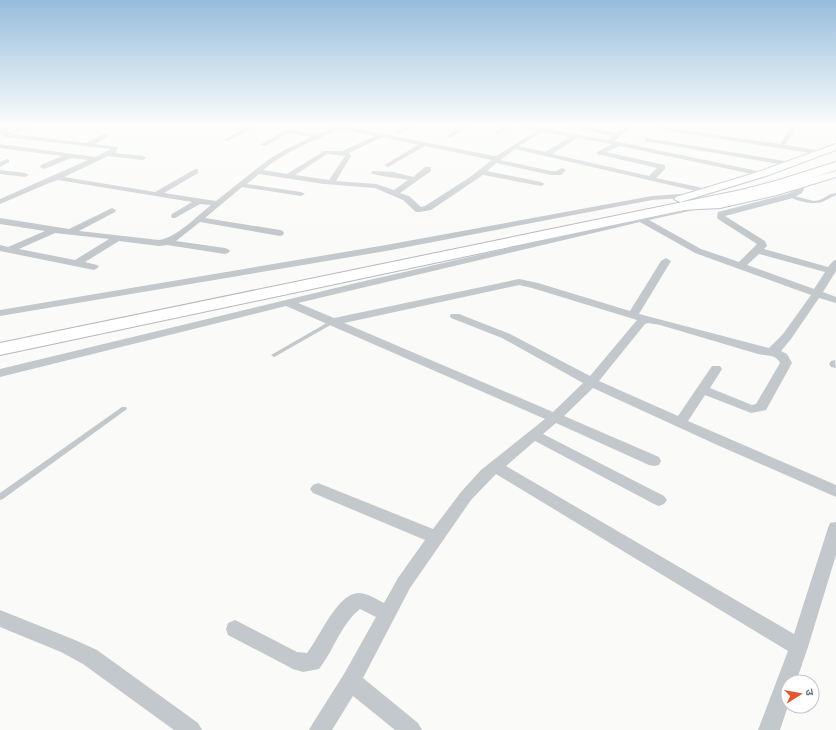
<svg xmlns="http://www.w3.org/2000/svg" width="836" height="730" font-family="Arial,'Noto Sans Devanagari',sans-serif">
<rect width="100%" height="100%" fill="#fafaf8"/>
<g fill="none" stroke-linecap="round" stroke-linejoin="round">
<defs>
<path id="secondary" d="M836,144V150L766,176L684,201L680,202L674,199L676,197L758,172Z
M836,171V177L777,195L720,208L680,210L676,209L674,207L676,205L680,204L720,202L770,190Z"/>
<path id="highway" d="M836,162V170L789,186L741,198L0,355V343L741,190L779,180Z"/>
</defs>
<use href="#secondary" stroke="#b3babf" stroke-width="2"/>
<use href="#highway" stroke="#b4b9bd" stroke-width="2"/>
<path fill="#c3c8cc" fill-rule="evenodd" d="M836,193V195C831,197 827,200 822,202C811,205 797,201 788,196L790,195L814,201L820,200L831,194Z
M332,320L334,321L335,322L334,323L276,356L274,357L271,355Z
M122,407H126L127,409L3,499L0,500V493Z"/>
<path fill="#c3c8cc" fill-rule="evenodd" d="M23,127H33L12,134L86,143L104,134H108V136L95,144L117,147L118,148L115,153L143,156L146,158L143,160L108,156L64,177L155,192L195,169H198V173L164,193L216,201L269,159L286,149L312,137L288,133L265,146L260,145L287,129L318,134L334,127H349L494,156L498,155L536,131L519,127L542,128L608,140L612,136L572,127H585L616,133L624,127H631L614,141L762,172L766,174L762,176L620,146L606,152L665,165V169L656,178L703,188V192H700L515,149L500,160L551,171H556L562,168L566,170L561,175H551L496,163L487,171L541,182L545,184L541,186L483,175L431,210L419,212H416L403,200L375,188L324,184L259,174L247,184L301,192L305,194L301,196L242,187L205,218L280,230L283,231L284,233L283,235L280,236L200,222L176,241L225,248L228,249L230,251L228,253L225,254L167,245L159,246L119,241L85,262L97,265L99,267L94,270L0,251V245L8,247L45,231L0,224V218L69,229L112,208L116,210L115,212L79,231L159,240C176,238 197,216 211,205L200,204L175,218H172L171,216L172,214L192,202L58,180L49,183L0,204V199L88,160L71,158L44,169L40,167L41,165L62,156L0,148V144L95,157L111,149L5,137L2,135L6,132ZM340,129L375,136L342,151H324L287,174L263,170C286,151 313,141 340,129ZM542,132L570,137L545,152L519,146ZM382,137L418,145L386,164L384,165L388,167L425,146L492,160L470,177L425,206L421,207L409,196L400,193L431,171V167H425L413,177L393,172L372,171L371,173C375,176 401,178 408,180L394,190L376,184L336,181L351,156L349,153ZM577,138L612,144L597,152V154L657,168L649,176L552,154ZM327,154L345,156L329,180L295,175ZM55,233L109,239L75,260L19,249Z
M247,127H255L228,141L223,140Z
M405,127H413L398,134L393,133Z
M461,127H468L452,137H448V135Z
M503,127H511L499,134H495V132Z
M661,127L780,144L791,127H797L785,145L823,151L826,153L823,155L663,130L661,129Z
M647,138L791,162L795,164L791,166L645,141V139Z
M7,159L9,160V162L0,167V162Z
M0,170L25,173L29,175L25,177L0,174Z
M799,183H802L806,185L802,193L793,198L725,216L765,241L767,246L764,249L828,267L833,261L836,260V271L823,292L836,297V303L819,298L791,339L781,351L787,354L792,363L766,410L751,413L705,395L688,421L836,485V497L715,444L593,388L564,416L659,457L661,461L659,465L654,466L649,465L556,423L543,434L664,496L667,500L664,504L659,506L654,504L535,441L506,466L794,634L828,528L830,523L836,522V555L808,647L796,682H788V706L780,730H758L788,651L496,474L471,500L410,588L363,678L418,723L422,730H395L353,696L332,730H309L313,723L344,674L376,617L360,609C341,624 334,650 319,669L303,672L293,669L228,635L226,629L228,623L235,620L297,652L307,653C319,638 337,594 358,593C367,593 376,599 384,603L398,578L425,540L313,493L310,489L313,485L318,483L433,529L461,492L481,470L545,419L286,306L0,377V369L356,283L700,204H703V208L649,220L701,249L739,262L757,244L718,219L717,217L718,212L787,194L796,190ZM640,222L695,253L811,295L783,334L769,348L639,314L671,261L666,258L661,261L630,311L538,283L519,279L334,318L298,303ZM759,254L825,272L814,289L747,265ZM519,285L532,288L637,320L590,376L510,334L459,314H451L450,316L451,318L502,338L583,383L553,412L344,323ZM648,323L660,325L758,354C767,356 776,354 780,363L756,404L752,405L710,388L722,369L720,366H712L678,416L599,381L645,324Z
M694,193H697V197L652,200L386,251L0,316V310L386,245L652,196Z
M835,360L836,368L831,367L829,364L831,361Z
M0,610L75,640L97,650L198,723L202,730H174L83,664L61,652L0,627Z"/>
<use href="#secondary" fill="#fff" fill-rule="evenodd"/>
<use href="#highway" fill="#fff" fill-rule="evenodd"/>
<defs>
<path id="rail" d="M0,133L11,127"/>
</defs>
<use href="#rail" stroke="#a2aab0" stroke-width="2.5"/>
<use href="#rail" stroke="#fff" stroke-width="1.5" stroke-dasharray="5" stroke-linecap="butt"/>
</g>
<linearGradient id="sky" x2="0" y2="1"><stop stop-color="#96bcdc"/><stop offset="0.55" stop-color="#fdfdfc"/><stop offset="1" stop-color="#fdfdfc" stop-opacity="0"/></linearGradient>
<rect width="836" height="229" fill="url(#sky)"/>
<g transform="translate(800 694) rotate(79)"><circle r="19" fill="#ffffff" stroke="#c1c8cd"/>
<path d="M0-3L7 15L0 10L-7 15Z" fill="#e4572e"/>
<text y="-6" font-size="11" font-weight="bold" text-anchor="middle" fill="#657683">उ</text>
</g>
</svg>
